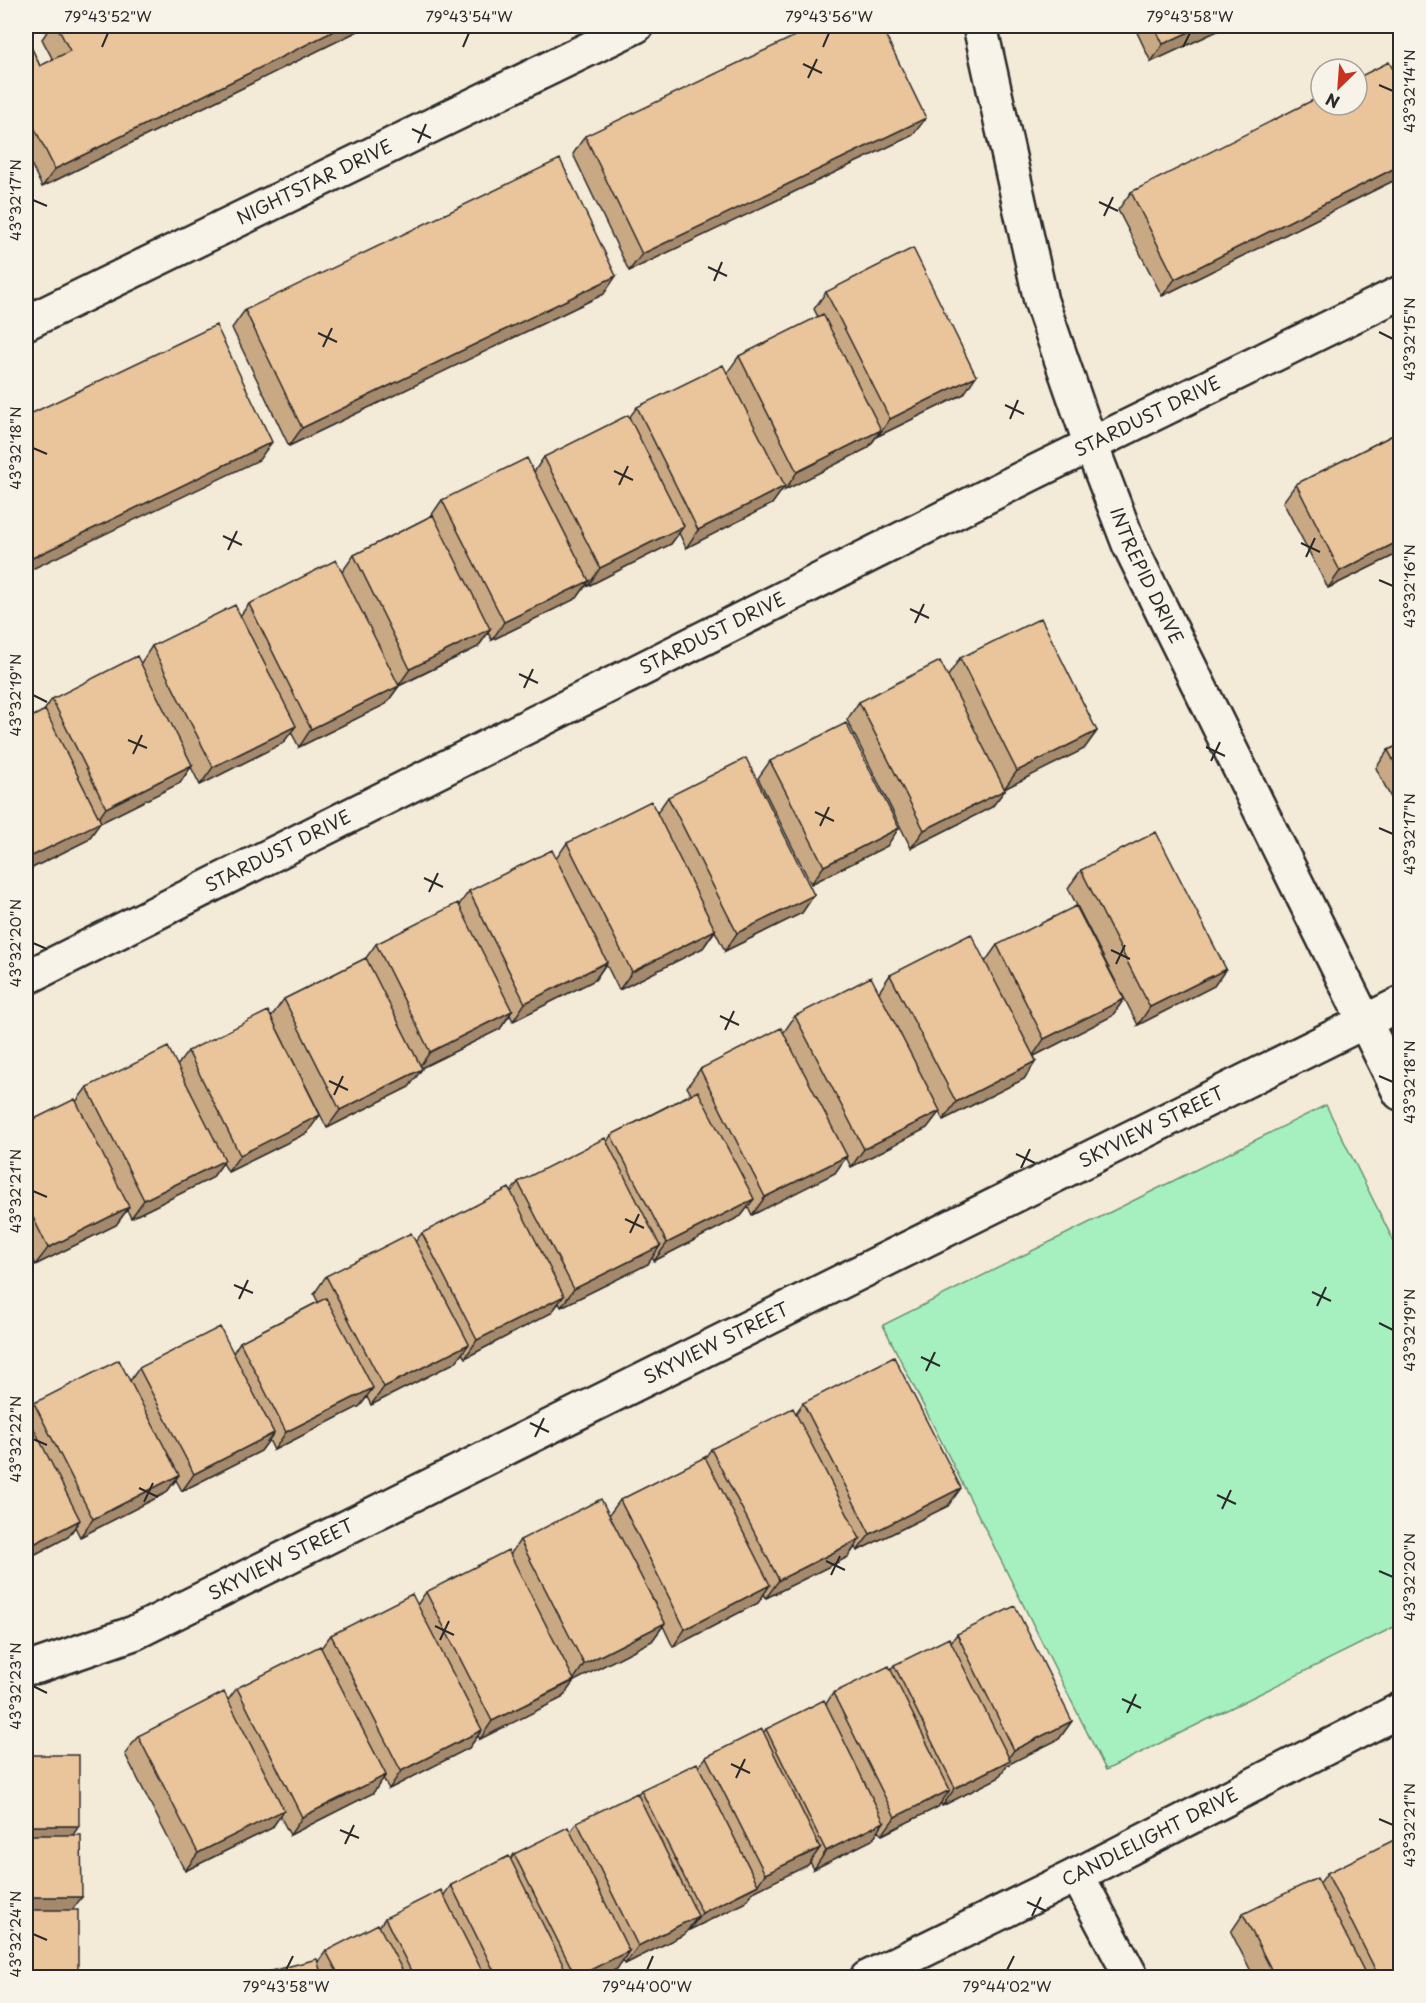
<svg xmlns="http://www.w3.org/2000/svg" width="1426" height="2003" font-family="'Playpen Sans',sans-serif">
<rect width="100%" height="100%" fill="#f4ead8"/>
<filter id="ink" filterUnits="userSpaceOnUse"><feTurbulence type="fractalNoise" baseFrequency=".0167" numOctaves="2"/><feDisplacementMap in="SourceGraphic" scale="12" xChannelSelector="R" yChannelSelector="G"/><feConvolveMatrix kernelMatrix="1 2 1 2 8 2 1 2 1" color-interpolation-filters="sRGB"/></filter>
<g filter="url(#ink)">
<path fill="#a6f0bf" stroke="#688e75" stroke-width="1.5" d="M1326,1105L1400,1254V1624L1106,1770L883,1325Z"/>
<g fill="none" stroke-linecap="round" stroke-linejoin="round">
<defs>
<g id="minor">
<path id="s1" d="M980,26L1041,301L1091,445L1129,544L1400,1093"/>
<path id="s2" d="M26,323L636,26"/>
<path id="s3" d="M26,978L1033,473L1400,293"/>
<path id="s4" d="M26,1668L38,1666L134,1633L1400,1004"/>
<path d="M1077,1875L1132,1978"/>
<path id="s5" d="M867,1978L1077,1875L1400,1710"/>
</g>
</defs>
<use href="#minor" stroke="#2b2b2b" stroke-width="38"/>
<use href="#minor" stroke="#f7f3e8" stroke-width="33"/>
</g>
<path fill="#c9a984" stroke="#2b2b2b" stroke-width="1.5" d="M51,26H368L42,187L26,153V36L40,66L53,60L42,39Z
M1134,26H1228L1151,62Z
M1401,63V177L1162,296L1118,210L1131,192L1394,72Z
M913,135L629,271L573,154L585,136Z
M826,292L964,394L878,436H877L868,448L785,490L784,487L772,504L686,548L679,533L671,544L588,586L587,584L577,598L492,640L488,633L478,647L399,686L386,704L299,747L291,732L283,743L200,785L191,767L180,783L100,823L88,840L26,871V720L44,711L52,699L141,663L152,646L240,616L249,604L342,572L354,555L431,516L442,500L534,472L544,457L629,418L637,407L727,373L739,356L818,317L814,309Z
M604,294L289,446L232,328L245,310Z
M1401,431V552L1328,588L1283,502L1296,484Z
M960,658L1097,731L1084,749L1004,789L1005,790L992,807L911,848L847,720L859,702L948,676Z
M1401,744V818L1376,768L1388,750Z
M770,761L887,846L811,884L758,778Z
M668,797L814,895L802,913L725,951L715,931L703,948L619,990L606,964L595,980L513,1021L510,1015L500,1029L421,1068L409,1087L327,1128L271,1017L284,999L366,958L376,944L459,905L469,891L556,859L567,843L657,813Z
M1081,870L1226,969L1214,986L1138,1025L1068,888Z
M997,945L1124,999L1112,1016L1034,1056L1036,1061L1024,1079L943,1120L939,1112L927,1128L851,1167L846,1157L835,1173L752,1215L748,1207L741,1216L654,1261L652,1257L648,1264L561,1307L559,1303L551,1313L465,1358L462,1353L456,1362L371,1405L367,1397L360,1406L274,1450L269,1440L261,1451L182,1491L176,1480L166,1493L80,1537L75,1527L68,1537L26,1559V1416L34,1403L130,1381L139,1368L233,1353L240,1342L318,1302L314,1294L326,1276L416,1241L422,1233L511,1192L518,1182L607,1142L611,1135L691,1094L687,1087L700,1069L784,1032L795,1016L879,992L890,975L985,962Z
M188,1051L307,1133L228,1172L223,1163L212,1178L131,1218L127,1210L116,1225L35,1265L26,1246V1123L76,1102L87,1087L177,1066Z
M803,1403L948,1506L857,1551L855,1547L848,1557L766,1598L764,1594L758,1603L673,1647L663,1626L652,1641L574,1681L562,1698L480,1739L478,1736L469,1748L389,1789L383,1778L373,1793L290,1835L280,1816L272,1828L185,1871L125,1754L138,1736L228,1700L237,1688L321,1648L331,1635L417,1605L426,1592L510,1555L520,1540L609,1515L620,1500L705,1458L711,1449L796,1413Z
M957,1634L1072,1721L1059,1739L1007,1765L998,1778L942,1806L941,1803L938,1807L882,1835L879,1830L872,1840L814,1869L810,1862L808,1865L753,1892L745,1903L689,1930L685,1934L625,1964L623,1960L617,1969L599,1977H248L318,1962L326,1951L379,1927L385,1918L444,1895L451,1885L511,1859L514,1854L570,1832L577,1822L637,1795L641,1790L699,1767L706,1757L763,1733L766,1729L826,1704L833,1693L891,1669L894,1665L951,1642Z
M1401,1837V1977H1254L1231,1932L1243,1914L1320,1883L1327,1873L1397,1842Z"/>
<path fill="#a4896c" stroke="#2b2b2b" stroke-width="1.5" d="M344,26H368L42,187L55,169Z
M1202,26H1228L1151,62L1163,44Z
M926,118L913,135L629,271L642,254Z
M1401,165V177L1162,296L1175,279Z
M31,176L26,184V179Z
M616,276L604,294L289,446L302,428Z
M976,376L964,394L878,436L890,419Z
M881,430L868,448L785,490L797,472Z
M272,442L259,460L26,572V561Z
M785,486L772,504L686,548L698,530Z
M684,526L671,544L588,586L600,568Z
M1401,540V552L1328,588L1340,571Z
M589,581L577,598L492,640L504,622Z
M490,629L478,647L398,686L410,669Z
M399,686L386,704L299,747L311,729Z
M296,726L283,743L200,785L213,767Z
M1097,731L1084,749L1004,789L1017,771Z
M192,765L180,783L100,823L88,840L26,871V859L94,825L106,808Z
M1005,790L992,807L911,848L924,830Z
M899,828L887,846L811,884L824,866Z
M814,895L802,913L725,951L737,933Z
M715,930L703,948L619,990L632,972Z
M607,962L595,980L513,1021L525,1003Z
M1226,969L1214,986L1138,1025L1150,1007Z
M1124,999L1112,1016L1032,1057L1044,1039Z
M512,1011L500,1029L417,1070L430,1052Z
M1036,1061L1024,1079L943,1120L956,1102Z
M422,1069L409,1087L327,1128L340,1110Z
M940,1111L927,1128L851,1167L864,1149Z
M320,1115L307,1133L228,1172L240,1155Z
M847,1156L835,1173L752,1215L765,1197Z
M225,1160L212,1178L131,1218L144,1200Z
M754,1199L741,1216L654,1261L667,1243Z
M129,1207L116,1225L35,1265L48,1248Z
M660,1246L648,1264L561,1307L574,1289Z
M564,1296L551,1313L465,1358L477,1340Z
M469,1344L456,1362L371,1405L384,1387Z
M373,1388L360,1406L274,1450L286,1432Z
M274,1433L261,1451L182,1491L194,1474Z
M179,1475L166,1493L80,1537L93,1519Z
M961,1488L948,1506L857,1551L870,1534Z
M80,1520L68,1537L26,1559V1548Z
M860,1539L848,1557L766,1598L779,1580Z
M770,1585L758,1603L673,1647L685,1629Z
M665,1623L652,1641L574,1681L562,1698L480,1739L492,1721L572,1682L584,1664Z
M1072,1721L1059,1739L1007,1765L998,1778L942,1806L955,1788L1005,1763L1014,1750Z
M482,1730L469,1748L389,1789L401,1771Z
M386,1775L373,1793L290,1835L302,1817Z
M950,1790L938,1807L882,1835L895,1817Z
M284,1810L272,1828L185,1871L198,1853Z
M884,1822L872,1840L814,1869L826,1851Z
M26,1826H79L67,1844H26Z
M820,1848L808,1865L753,1892L745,1903L689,1930L702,1913L757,1886L765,1874Z
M26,1897H82L69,1914L26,1915Z
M698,1916L685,1934L625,1964L638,1946Z
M629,1951L617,1969L599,1977H575Z
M78,1971L74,1977H26V1972Z"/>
<path fill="#eac49a" stroke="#2b2b2b" stroke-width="1.5" d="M57,26H344L55,169L26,111V36L40,66L70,51Z
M816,26H881L926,118L642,254L585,136Z
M1154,26H1202L1163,44Z
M1389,62L1401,84V165L1175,279L1131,192L1321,96V105H1357V78Z
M560,159L616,276L302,428L245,310Z
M26,165L31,176L26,179Z
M913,248L976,376L890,419L826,292Z
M823,314L881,430L797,472L739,356Z
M216,325L272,442L26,561V416Z
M723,365L785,486L698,530L637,407Z
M628,415L684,526L600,568L544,457Z
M1401,431V540L1340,571L1296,484Z
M527,458L589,581L504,622L442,500Z
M433,515L490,629L410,669L354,555Z
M336,560L399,686L311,729L249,604Z
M235,605L296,726L213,767L152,646Z
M1041,618L1097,731L1017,771L960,658Z
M137,656L192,765L106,808L52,699Z
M940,661L1005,790L924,830L859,702Z
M45,710L101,822L26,859V720Z
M846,723L899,828L824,866L770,761Z
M1401,744V775L1388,750Z
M746,758L814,895L737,933L668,797Z
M651,801L715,930L632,972L567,843Z
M1156,832L1226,969L1150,1007L1081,870Z
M552,850L607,962L525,1003L469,891Z
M458,903L512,1011L430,1052L376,944Z
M1076,906L1124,999L1044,1039L997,945Z
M971,934L1036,1061L956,1102L890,975Z
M366,958L422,1069L340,1110L284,999Z
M871,977L940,1111L864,1149L795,1016Z
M268,1011L320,1115L240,1155L188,1051Z
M781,1028L847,1156L765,1197L700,1069Z
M168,1047L225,1160L144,1200L87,1087Z
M698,1091L754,1199L667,1243L611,1135Z
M75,1099L129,1207L48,1248L26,1203V1123Z
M605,1138L660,1246L574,1289L518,1182Z
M509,1188L564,1296L477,1340L422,1233Z
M411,1233L469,1344L384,1387L326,1276Z
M326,1298L373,1388L286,1432L240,1342Z
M220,1327L274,1433L194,1474L139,1368Z
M894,1357L961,1488L870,1534L803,1403Z
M119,1360L179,1475L93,1519L34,1403Z
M793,1408L860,1539L779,1580L711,1449Z
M29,1419L80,1520L26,1548V1421Z
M705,1457L770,1585L685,1629L620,1500Z
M601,1499L665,1623L584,1664L520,1540Z
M508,1550L574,1680L492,1721L426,1592Z
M412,1594L482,1730L401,1771L331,1635Z
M1015,1606L1072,1721L1014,1750L957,1634Z
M949,1638L1010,1760L955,1788L894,1665Z
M320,1646L386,1775L302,1817L237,1688Z
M889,1666L950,1790L895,1817L833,1693Z
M224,1692L284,1810L198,1853L138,1736Z
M824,1700L884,1822L826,1851L766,1729Z
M762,1729L820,1848L765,1874L706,1757Z
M26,1755H79V1826H26Z
M697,1763L758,1885L702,1913L641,1790Z
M637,1793L698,1916L638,1946L577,1822Z
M568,1827L629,1951L576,1977L514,1854Z
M26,1835H81L82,1897H26Z
M1396,1839L1401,1848V1977H1379L1327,1873Z
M509,1856L569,1977H497L451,1885Z
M1317,1878L1367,1977H1275L1243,1914Z
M441,1890L485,1977H414L385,1918Z
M26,1910H78V1971L26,1972Z
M378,1924L406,1977H340L326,1951Z
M317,1959L322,1977H248Z
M227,1972L228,1977H209Z"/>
</g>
<path fill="none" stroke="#2b2b2b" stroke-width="2" d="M102,47L108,33M463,47L469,33M823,47L829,33M1183,47L1190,33M803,64L822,73M808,78L817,59M1379,85L1393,91M412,129L431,138M418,143L426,124M33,200L47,206M1099,202L1118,211M1104,216L1113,197M708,267L727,276M714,281L722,262M1379,332L1393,339M318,333L337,342M323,347L332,328M1005,405L1024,414M1010,419L1018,400M33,448L47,454M614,471L633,480M619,485L628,466M223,536L242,545M1301,543L1320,552M228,550L237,531M1306,557L1315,538M1379,580L1393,586M910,609L929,618M915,623L924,604M519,674L538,683M524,688L533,669M33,695L47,702M128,740L147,748M1206,747L1225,756M133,754L142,735M1211,761L1220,742M815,812L834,821M820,826L829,807M1379,828L1393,834M424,878L443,887M429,892L438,873M33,943L47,949M1111,950L1130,959M1116,964L1125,945M720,1016L739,1025M725,1030L734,1011M1379,1076L1393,1082M329,1081L348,1090M334,1095L343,1076M1016,1154L1035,1163M1021,1168L1030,1149M33,1191L47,1197M625,1219L644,1228M630,1233L639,1214M234,1285L253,1293M1312,1292L1331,1301M239,1299L248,1280M1317,1306L1326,1287M1379,1323L1393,1330M921,1357L940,1366M926,1371L935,1352M530,1423L549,1432M535,1437L544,1418M33,1439L47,1445M139,1488L158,1497M1217,1495L1236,1504M144,1502L153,1483M1222,1509L1231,1490M826,1561L845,1570M1379,1571L1393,1577M831,1575L840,1556M435,1626L454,1635M440,1640L449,1621M33,1686L47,1693M1122,1699L1141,1708M1127,1713L1136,1694M731,1764L750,1773M736,1778L745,1759M1379,1819L1393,1825M340,1830L359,1838M345,1844L354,1825M1027,1902L1046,1911M1032,1916L1041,1897M33,1934L47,1940M286,1970L293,1956M647,1970L653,1956M1007,1970L1014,1956"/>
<g text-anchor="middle" stroke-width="4.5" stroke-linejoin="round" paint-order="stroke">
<g font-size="18" fill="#2b2b2b" stroke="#f7f3e8">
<text dy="6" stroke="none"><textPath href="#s2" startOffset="321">NIGHTSTAR DRIVE</textPath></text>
<text dy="6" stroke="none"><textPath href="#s3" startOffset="1254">STARDUST DRIVE</textPath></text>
<text dy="6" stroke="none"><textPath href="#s1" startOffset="576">INTREPID DRIVE</textPath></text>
<text dy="6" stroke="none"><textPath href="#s3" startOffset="768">STARDUST DRIVE</textPath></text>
<text dy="6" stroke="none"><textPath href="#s3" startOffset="282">STARDUST DRIVE</textPath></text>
<text dy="6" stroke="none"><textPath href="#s4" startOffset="1250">SKYVIEW STREET</textPath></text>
<text dy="6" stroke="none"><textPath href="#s4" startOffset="764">SKYVIEW STREET</textPath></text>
<text dy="6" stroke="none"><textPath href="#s4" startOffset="278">SKYVIEW STREET</textPath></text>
<text dy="6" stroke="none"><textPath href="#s5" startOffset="316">CANDLELIGHT DRIVE</textPath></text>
</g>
</g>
<rect width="1426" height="2003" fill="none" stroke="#f7f3e8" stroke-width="66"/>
<g transform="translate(1339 87) rotate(205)"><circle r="28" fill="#f7f3e8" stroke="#a5a39c" stroke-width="1.5"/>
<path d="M0-4.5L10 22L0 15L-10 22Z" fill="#c8321e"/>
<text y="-9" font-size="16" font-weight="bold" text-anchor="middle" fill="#2b2b2b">N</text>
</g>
<rect x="33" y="33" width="1360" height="1937" fill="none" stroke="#2b2b2b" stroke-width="2"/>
<g font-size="15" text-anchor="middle" fill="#2b2b2b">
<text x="108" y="22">79°43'52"W</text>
<text x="469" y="22">79°43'54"W</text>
<text x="829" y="22">79°43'56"W</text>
<text x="1190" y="22">79°43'58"W</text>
<text transform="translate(1410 91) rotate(-90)" y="5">43°32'14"N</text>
<text transform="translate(16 200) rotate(-90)" y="5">43°32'17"N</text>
<text transform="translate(1410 339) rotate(-90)" y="5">43°32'15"N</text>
<text transform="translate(16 448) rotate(-90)" y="5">43°32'18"N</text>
<text transform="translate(1410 586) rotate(-90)" y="5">43°32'16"N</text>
<text transform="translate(16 695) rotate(-90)" y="5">43°32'19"N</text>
<text transform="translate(1410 834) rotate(-90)" y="5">43°32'17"N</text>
<text transform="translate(16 943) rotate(-90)" y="5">43°32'20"N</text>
<text transform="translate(1410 1082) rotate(-90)" y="5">43°32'18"N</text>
<text transform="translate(16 1191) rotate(-90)" y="5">43°32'21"N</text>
<text transform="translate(1410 1330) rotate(-90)" y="5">43°32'19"N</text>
<text transform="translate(16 1439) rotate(-90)" y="5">43°32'22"N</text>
<text transform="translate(1410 1577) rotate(-90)" y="5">43°32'20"N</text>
<text transform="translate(16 1686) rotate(-90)" y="5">43°32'23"N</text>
<text transform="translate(1410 1825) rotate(-90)" y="5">43°32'21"N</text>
<text transform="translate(16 1934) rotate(-90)" y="5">43°32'24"N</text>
<text x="286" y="1992">79°43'58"W</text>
<text x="647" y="1992">79°44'00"W</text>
<text x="1007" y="1992">79°44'02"W</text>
</g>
</svg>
